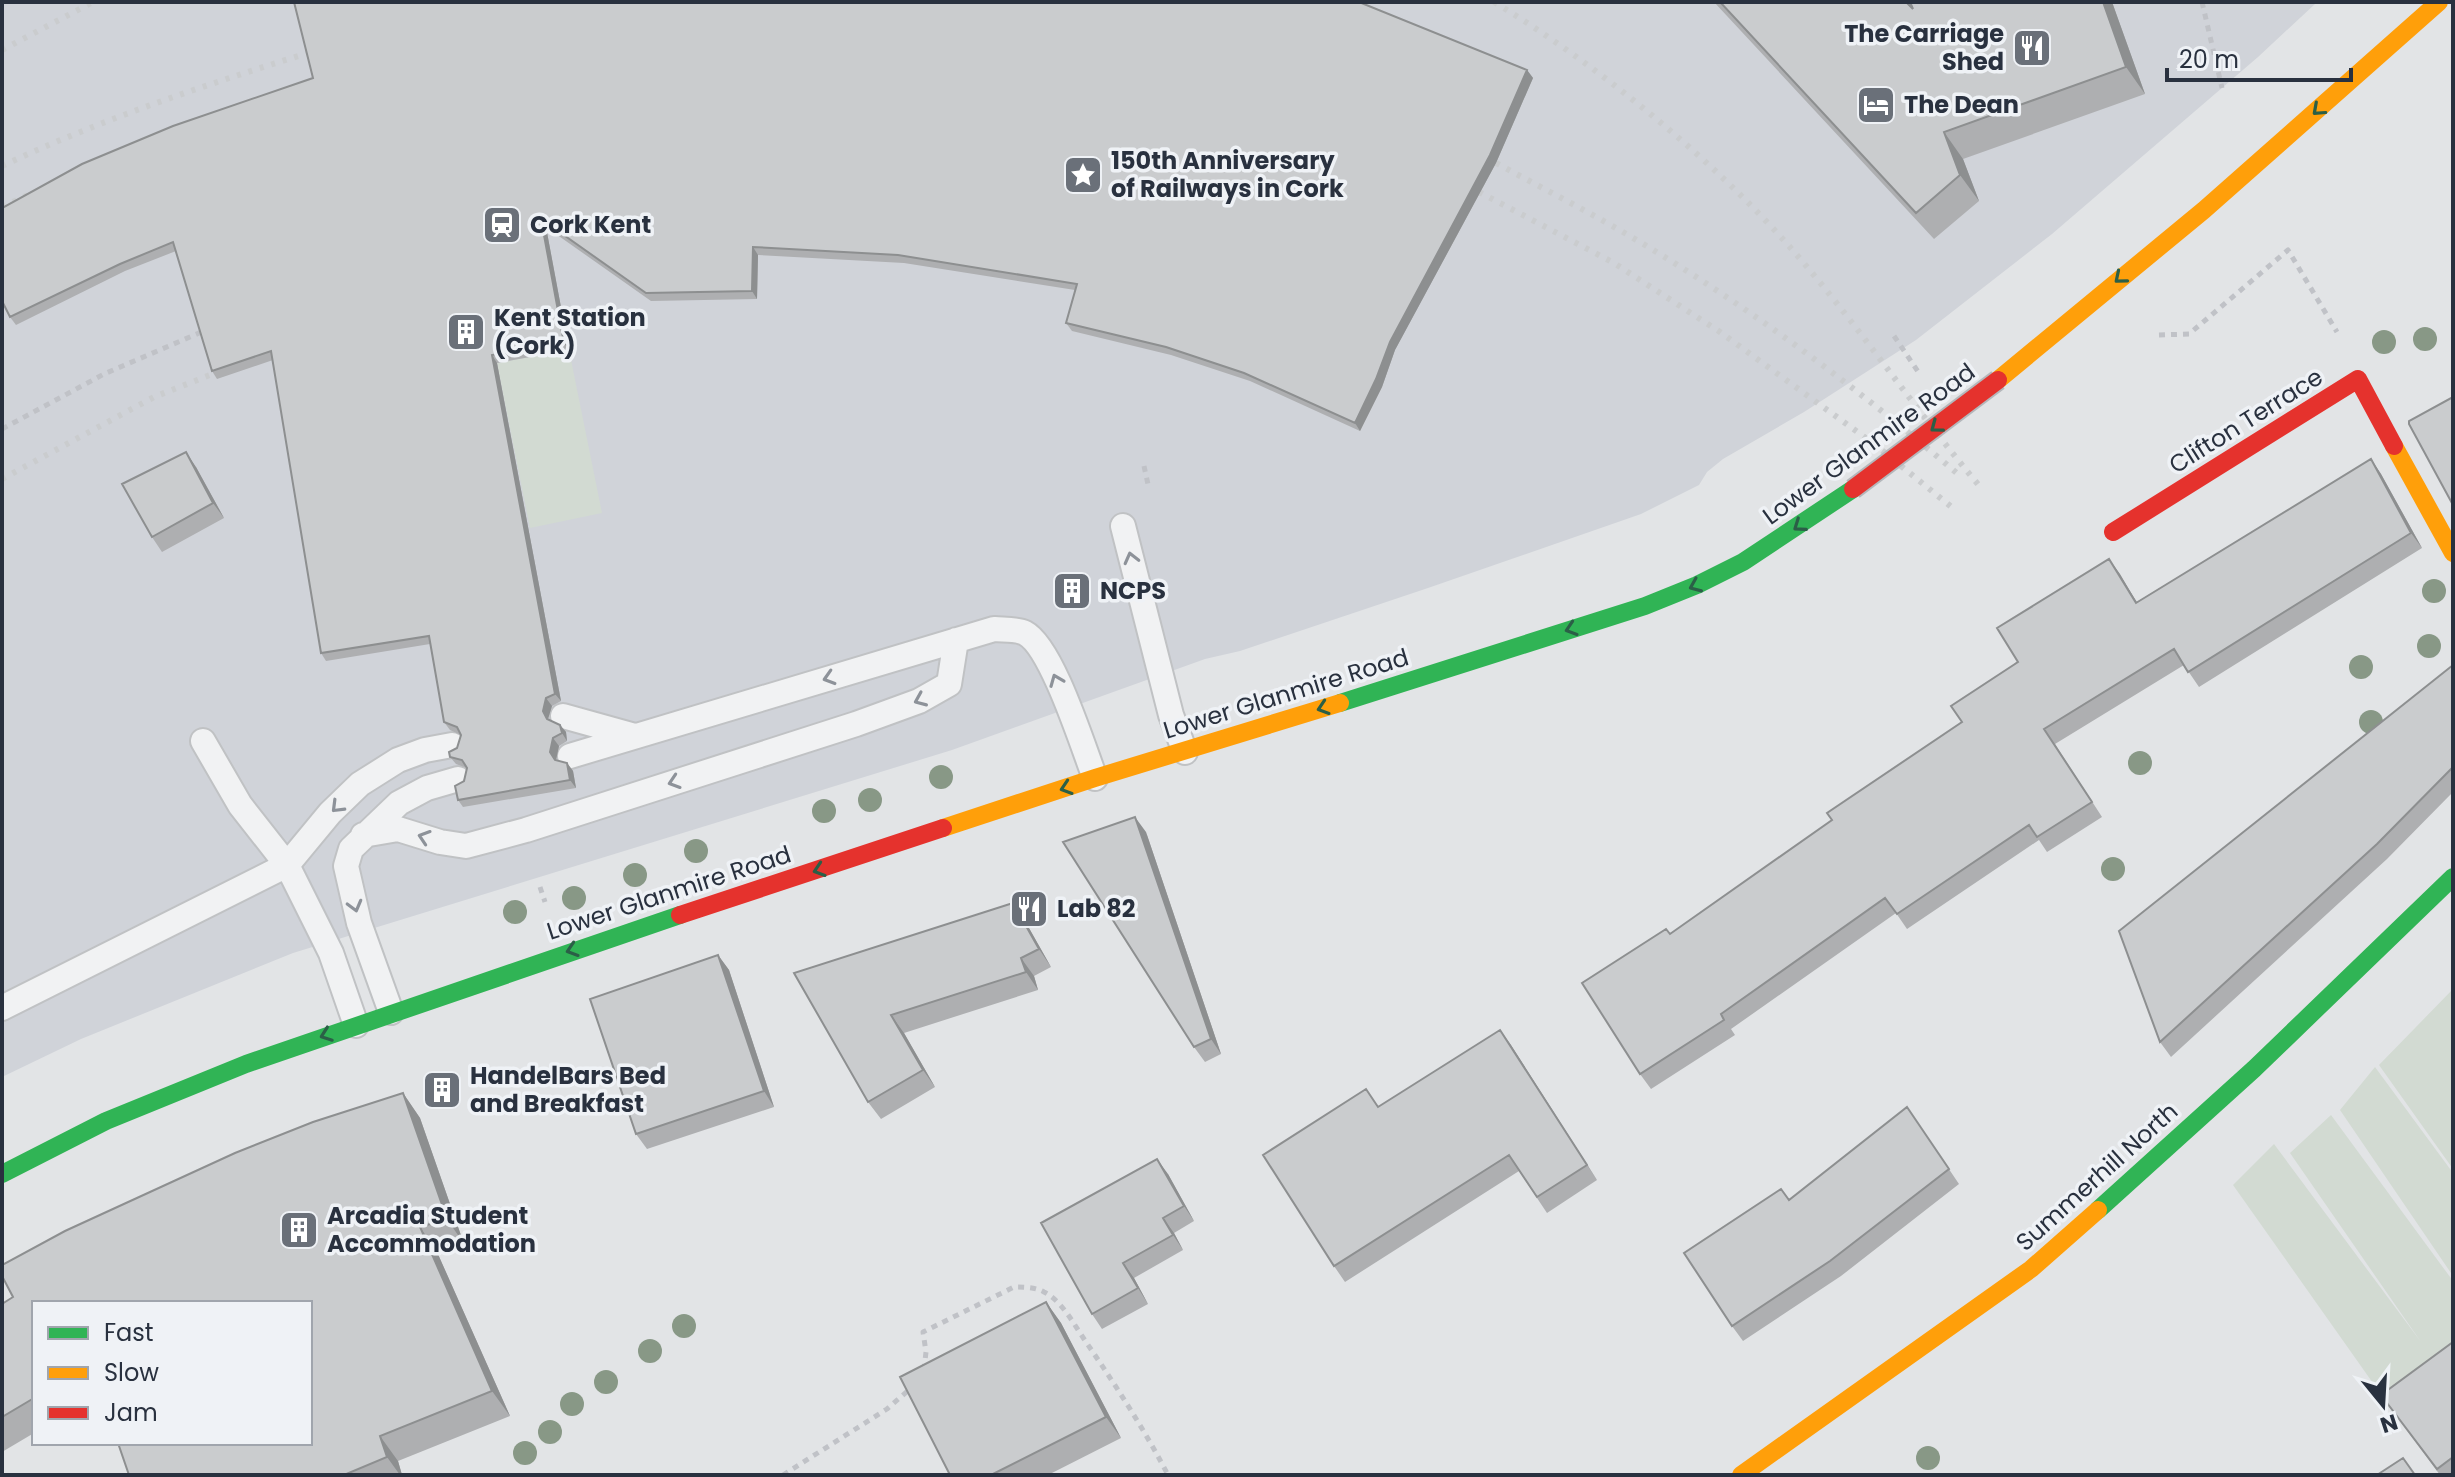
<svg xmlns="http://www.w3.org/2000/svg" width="2455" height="1477" font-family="Poppins,sans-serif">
<rect width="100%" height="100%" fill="#e2e4e6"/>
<path fill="#d0d3d9" d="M2,2H2313L2315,4L2258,57L2052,234L1916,340L1804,412L1723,459L1707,472L1699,485L1641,514L1428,588L1240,651L1205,659L952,750L293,953L81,1039L2,1077Z"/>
<path fill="#d2dad2" d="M569,350L602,513L530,528L497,363Z
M2453,989V1169L2379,1065Z
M2375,1067L2453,1173V1276L2340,1110Z
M2331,1115L2453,1281V1365L2392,1410L2233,1185L2274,1144L2421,1342L2290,1153Z"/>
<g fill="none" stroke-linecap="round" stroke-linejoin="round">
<defs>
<path id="lane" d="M1123,526L1171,715L1185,752
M563,716L635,736
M203,741L240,805L287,865L331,953L356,1025
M570,756L994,629C1003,630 1017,629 1025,633C1052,647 1083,747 1095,778
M363,835L398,829L440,842L466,846L526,830L856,724L919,701L949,684L956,640
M2,1008L287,865L330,813L360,784L398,760L425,750L452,745
M391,1012L359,923L346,866L351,849L399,803L427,788L458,779"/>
</defs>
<use href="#lane" stroke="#c0c2c4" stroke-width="28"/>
<path stroke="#c0c2c7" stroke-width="5" stroke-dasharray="6 6" stroke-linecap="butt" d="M2202,2L2222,88
M2159,335L2189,334L2288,250L2337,332
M1894,336L1919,373
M2,429L104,374L206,330
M1144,466L1149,489
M540,887L545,902
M924,1370L926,1352L923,1332L1014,1287C1024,1287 1035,1287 1044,1292C1062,1301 1073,1323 1084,1339C1114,1383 1143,1427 1168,1475
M783,1475L887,1409L911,1388"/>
<use href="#lane" stroke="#f1f2f3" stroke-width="24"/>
<path stroke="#30b455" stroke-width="18" d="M1340,703L1645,606L1697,585L1743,562L1853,489
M2,1174L106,1121L246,1064L680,915
M2098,1210L2254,1069L2453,877"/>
<path stroke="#ff9f0a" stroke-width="18" d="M1998,380L2204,210L2439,2
M2394,446L2453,553
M943,828L1095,778L1340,703
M1741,1475L2031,1269L2098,1210"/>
<path stroke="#e5322d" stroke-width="18" d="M2113,532L2358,379L2394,446
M680,915L943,828"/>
<path stroke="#caccce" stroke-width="6" stroke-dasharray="4 8" stroke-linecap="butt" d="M1494,2C1596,64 1709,156 1789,246C1857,323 1915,410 1982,489
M2,50L93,2
M1496,163C1544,189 1593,214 1640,242C1752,309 1860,390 1959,475
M2,166C102,119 205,85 311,52
M1479,192L1614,263L1720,332L1874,444L1954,509
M2,207L28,195
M2,479L154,397L210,375"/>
<defs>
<path id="jam-bridge" d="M1853,489L1998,380"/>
</defs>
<use href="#jam-bridge" stroke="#b4b7bb" stroke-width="22" stroke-linecap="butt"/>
<use href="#jam-bridge" stroke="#e5322d" stroke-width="18"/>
</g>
<g fill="#889886">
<circle cx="2425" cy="339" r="12"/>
<circle cx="2384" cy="342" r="12"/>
<circle cx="2434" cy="591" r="12"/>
<circle cx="2429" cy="646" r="12"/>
<circle cx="2361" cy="667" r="12"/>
<circle cx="2371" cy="722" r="12"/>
<circle cx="2140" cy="763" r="12"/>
<circle cx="941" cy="777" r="12"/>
<circle cx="870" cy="800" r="12"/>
<circle cx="824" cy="811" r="12"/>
<circle cx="696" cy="851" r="12"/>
<circle cx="2113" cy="869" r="12"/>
<circle cx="635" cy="875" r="12"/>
<circle cx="574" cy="898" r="12"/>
<circle cx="515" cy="912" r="12"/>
<circle cx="684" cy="1326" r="12"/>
<circle cx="650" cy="1351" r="12"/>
<circle cx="606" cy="1382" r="12"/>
<circle cx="572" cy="1404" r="12"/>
<circle cx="550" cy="1432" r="12"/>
<circle cx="525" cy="1453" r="12"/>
<circle cx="1928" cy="1458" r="12"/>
</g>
<path fill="#aeafb1" d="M1714,2H1906L1913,9L1910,2H2112L2145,94L1963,159L1979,201L1934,239Z
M1527,70L1533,78L1496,163L1395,350L1382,387L1360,431L1250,381L1171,355L1072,331L1066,323L1075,290L904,263L758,255L757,299L651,301L546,227L569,350L497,363L561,701L552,706L548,719L560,725L566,732L567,741L559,746L556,760L567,763L573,771L576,788L463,807L458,800L467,768L456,764L450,757L457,748L461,735L450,730L444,722L430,644L326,661L321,653L273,360L217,379L212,371L176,251L125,271L16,325L10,317L2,208Z
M2371,459L2381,474L2422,548L2199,687L2184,665L2055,744L2102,817L2047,852L2039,840L1907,929L1896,913L1731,1029L1735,1035L1651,1089L1640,1074L1670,934L1832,820L1962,722L2109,559L2137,602Z
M196,467L224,518L162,552L152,537Z
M2453,665V792L2387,859L2171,1057L2160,1042Z
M1146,832L1221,1054L1205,1062L1194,1047Z
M1025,921L1051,967L1034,976L1038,990L904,1033L935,1087L881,1119L868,1102L794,973Z
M718,955L729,970L774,1107L647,1149L636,1134Z
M1500,1030L1597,1180L1547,1213L1519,1171L1345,1282L1334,1266L1379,1107Z
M403,1093L420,1118L464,1244L437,1252L510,1416L398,1461L402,1475H129L310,1443L34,1303V1433L2,1452V1304Z
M1907,1107L1959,1184L1841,1276L1743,1341L1732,1326L1789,1200Z
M1168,1174L1194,1221L1174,1233L1183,1250L1134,1278L1148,1304L1102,1329L1092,1314Z
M1046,1302L1061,1323L1121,1438L1048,1475H950Z
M2453,1342V1475H2440L2392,1410Z"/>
<path fill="#8d8f90" d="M2103,2H2112L2145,94L2126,67Z
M1527,70L1533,78L1496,163L1395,350L1382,387L1360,431L1355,423L1390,342Z
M1944,132L1963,159L1979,201L1960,175Z
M541,219L546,227L569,350L564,343Z
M753,247L758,255L757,299L752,291Z
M492,355L497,363L561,701L555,694Z
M186,452L196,467L224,518L213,503Z
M2371,459L2381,474L2422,548L2411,533Z
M2109,559L2120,574L2146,618L2136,603Z
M546,698L552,706L548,719L553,727L543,711Z
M560,725L566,732L567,741L562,733Z
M553,738L559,746L556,760L550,752Z
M567,763L573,771L576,788L570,780Z
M1135,817L1146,832L1221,1054L1211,1039Z
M1013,903L1025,921L1051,967L1039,949Z
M718,955L729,970L774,1107L764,1091Z
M1021,958L1034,976L1038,990L1026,972Z
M891,1015L904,1033L935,1087L923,1070Z
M1500,1030L1511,1045L1597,1180L1587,1165Z
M403,1093L420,1118L464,1244L447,1219Z
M1157,1159L1168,1174L1194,1221L1184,1206Z
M1163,1218L1174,1233L1183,1250L1173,1235Z
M420,1227L437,1252L510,1416L492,1391Z
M1123,1263L1134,1278L1148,1304L1138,1288Z
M1046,1302L1061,1323L1121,1438L1106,1417Z
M380,1436L398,1461L402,1475H400L387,1457Z"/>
<path fill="#caccce" stroke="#8d8f90" stroke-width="2" d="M294,2H1359L1527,70L1490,155L1390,342L1376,379L1355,423L1244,373L1166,347L1066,323L1077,284L898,255L753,247L752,291L646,293L541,219L564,343L492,355L555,694L546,698L543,711L547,719L560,725L562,733L553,738L550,752L555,760L567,763L570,780L458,800L455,786L464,781L467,768L462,760L450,757L449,752L457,748L461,735L457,727L444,722L429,636L321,653L271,351L212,371L173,242L120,264L10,317L2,301V208L82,164L173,126L313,78Z
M1720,2H1906L1913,9L1910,2H2103L2126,67L1944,132L1960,175L1916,213Z
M2453,397V505L2409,424V421Z
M186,452L213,503L152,537L122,484Z
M2371,459L2411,533L2188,672L2174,649L2044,729L2092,802L2037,837L2029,825L1897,914L1885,898L1721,1014L1724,1020L1640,1074L1582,983L1666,929L1670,934L1832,820L1827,813L1962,722L1951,706L2018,662L1997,628L2109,559L2136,603Z
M2453,665V767L2377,844L2160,1042L2119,931Z
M1135,817L1211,1039L1194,1047L1063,842Z
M1013,903L1039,949L1021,958L1026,972L891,1015L923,1070L868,1102L794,973Z
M718,955L764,1091L636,1134L590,999Z
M1500,1030L1587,1165L1537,1197L1509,1155L1334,1266L1263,1155L1366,1089L1378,1107Z
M403,1093L447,1219L420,1227L492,1391L380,1436L387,1457L344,1475H129L118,1443H310V1303H34V1398L2,1417V1304L13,1297L2,1276V1265L65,1231L235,1153L313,1122Z
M1907,1107L1949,1169L1830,1261L1732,1326L1684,1253L1781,1189L1789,1200Z
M1157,1159L1184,1206L1163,1218L1173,1235L1123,1263L1138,1288L1092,1314L1041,1223Z
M1046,1302L1106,1417L991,1475H950L900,1377Z
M2453,1342V1457L2437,1469L2381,1395Z
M2403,1458L2415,1475H2377Z"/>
<defs><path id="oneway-chevron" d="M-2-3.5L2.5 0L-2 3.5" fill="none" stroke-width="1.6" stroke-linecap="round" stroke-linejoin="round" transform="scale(2)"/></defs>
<g stroke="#2b5f47">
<use href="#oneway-chevron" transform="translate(2318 110) rotate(138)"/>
<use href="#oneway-chevron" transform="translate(2120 278) rotate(140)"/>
<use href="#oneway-chevron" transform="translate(1936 427) rotate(143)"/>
<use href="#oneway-chevron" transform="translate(1799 526) rotate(145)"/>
<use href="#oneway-chevron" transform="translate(1695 586) rotate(157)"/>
<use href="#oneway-chevron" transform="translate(1571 629) rotate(162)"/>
<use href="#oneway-chevron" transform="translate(1323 708) rotate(162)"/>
<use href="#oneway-chevron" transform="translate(1066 788) rotate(162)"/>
<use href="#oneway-chevron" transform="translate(819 870) rotate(162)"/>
<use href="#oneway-chevron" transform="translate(572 950) rotate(162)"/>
<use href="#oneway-chevron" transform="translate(326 1035) rotate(160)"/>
</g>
<g stroke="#8d9299">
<use href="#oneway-chevron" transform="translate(1131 558) rotate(-104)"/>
<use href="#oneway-chevron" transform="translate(829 678) rotate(163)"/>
<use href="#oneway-chevron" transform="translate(1056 680) rotate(-112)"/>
<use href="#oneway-chevron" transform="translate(920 700) rotate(157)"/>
<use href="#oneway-chevron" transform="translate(674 782) rotate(162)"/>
<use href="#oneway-chevron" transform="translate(337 807) rotate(135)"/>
<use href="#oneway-chevron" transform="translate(424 837) rotate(-162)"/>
<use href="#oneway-chevron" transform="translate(355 906) rotate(75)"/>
</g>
<defs>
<symbol id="restaurant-square" viewBox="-11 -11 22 22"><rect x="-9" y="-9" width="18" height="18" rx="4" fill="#6a7079" stroke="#eff2f6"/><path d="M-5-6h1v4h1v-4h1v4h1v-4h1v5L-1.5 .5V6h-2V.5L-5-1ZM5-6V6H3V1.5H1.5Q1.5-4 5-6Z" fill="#fff"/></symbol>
<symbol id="hotel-square" viewBox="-11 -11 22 22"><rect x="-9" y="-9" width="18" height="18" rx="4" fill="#6a7079" stroke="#eff2f6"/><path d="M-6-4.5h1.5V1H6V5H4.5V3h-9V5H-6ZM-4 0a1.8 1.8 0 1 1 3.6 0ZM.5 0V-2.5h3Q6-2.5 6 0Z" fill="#fff"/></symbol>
<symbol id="sight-square" viewBox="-11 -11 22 22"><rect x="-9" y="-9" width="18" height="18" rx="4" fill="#6a7079" stroke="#eff2f6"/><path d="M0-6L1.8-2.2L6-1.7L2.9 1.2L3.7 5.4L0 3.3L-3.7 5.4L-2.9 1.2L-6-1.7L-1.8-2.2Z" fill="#fff"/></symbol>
<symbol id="station-square" viewBox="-11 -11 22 22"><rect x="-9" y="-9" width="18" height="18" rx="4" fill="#6a7079" stroke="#eff2f6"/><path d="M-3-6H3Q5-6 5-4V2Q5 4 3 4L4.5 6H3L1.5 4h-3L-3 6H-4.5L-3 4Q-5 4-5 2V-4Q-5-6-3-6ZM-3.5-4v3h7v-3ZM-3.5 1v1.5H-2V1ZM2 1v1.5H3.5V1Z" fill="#fff"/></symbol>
<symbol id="building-square" viewBox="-11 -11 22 22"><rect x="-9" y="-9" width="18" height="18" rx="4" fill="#6a7079" stroke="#eff2f6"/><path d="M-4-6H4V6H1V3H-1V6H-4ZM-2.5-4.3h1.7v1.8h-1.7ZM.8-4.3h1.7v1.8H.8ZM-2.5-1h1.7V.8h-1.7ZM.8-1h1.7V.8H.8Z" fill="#fff"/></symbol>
</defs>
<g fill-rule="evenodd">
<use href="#restaurant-square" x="2010" y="26" width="44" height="44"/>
<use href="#hotel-square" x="1854" y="83" width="44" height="44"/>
<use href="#sight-square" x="1061" y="153" width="44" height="44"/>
<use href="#station-square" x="480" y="203" width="44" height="44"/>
<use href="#building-square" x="444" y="310" width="44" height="44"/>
<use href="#building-square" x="1050" y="569" width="44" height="44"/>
<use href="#restaurant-square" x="1007" y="887" width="44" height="44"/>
<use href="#building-square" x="420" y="1068" width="44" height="44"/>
<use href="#building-square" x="277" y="1208" width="44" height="44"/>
</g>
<g text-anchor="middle" stroke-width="7" stroke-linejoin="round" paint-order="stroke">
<g font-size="24" font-weight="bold" fill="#29313f" stroke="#eff2f6" text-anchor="start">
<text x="2004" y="42" text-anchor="end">The Carriage<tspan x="2004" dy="28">Shed</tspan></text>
<text x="1904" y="113">The Dean</text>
<text x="1111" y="169">150th Anniversary<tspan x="1111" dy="28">of Railways in Cork</tspan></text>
<text x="530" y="233">Cork Kent</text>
<text x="494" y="326">Kent Station<tspan x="494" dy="28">(Cork)</tspan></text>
<text x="1100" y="599">NCPS</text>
<text x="1057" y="917">Lab 82</text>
<text x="470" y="1084">HandelBars Bed<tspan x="470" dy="28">and Breakfast</tspan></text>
<text x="327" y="1224">Arcadia Student<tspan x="327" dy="28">Accommodation</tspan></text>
</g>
<g font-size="24" fill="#29313f" stroke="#eff2f6">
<text transform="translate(2246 421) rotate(-32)" y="8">Clifton Terrace</text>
<text transform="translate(1869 444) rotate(-36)" y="8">Lower Glanmire Road</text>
<text transform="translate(1286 694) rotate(-17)" y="8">Lower Glanmire Road</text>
<text transform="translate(669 893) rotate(-18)" y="8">Lower Glanmire Road</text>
<text transform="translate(2097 1177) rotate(-42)" y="8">Summerhill North</text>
</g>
</g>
<rect width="2455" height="1477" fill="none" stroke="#29313f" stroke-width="8"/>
<rect x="32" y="1301" width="280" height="144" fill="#eff2f6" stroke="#a0a5ad" stroke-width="2"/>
<rect x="48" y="1327" width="40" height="12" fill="#30b455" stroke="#a0a5ad" stroke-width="2"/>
<text x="104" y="1341" font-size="24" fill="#29313f">Fast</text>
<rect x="48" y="1367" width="40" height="12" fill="#ff9f0a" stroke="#a0a5ad" stroke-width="2"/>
<text x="104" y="1381" font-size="24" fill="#29313f">Slow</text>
<rect x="48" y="1407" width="40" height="12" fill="#e5322d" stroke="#a0a5ad" stroke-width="2"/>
<text x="104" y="1421" font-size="24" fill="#29313f">Jam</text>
<g transform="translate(2383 1405) rotate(162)" stroke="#eff2f6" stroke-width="6" paint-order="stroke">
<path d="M0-6L14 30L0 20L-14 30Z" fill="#29313f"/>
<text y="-12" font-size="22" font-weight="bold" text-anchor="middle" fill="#29313f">N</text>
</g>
<path d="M2167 68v12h184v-12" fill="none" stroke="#29313f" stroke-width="4"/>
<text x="2179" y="68" font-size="24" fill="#29313f" stroke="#eff2f6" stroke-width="6" paint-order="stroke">20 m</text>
</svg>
